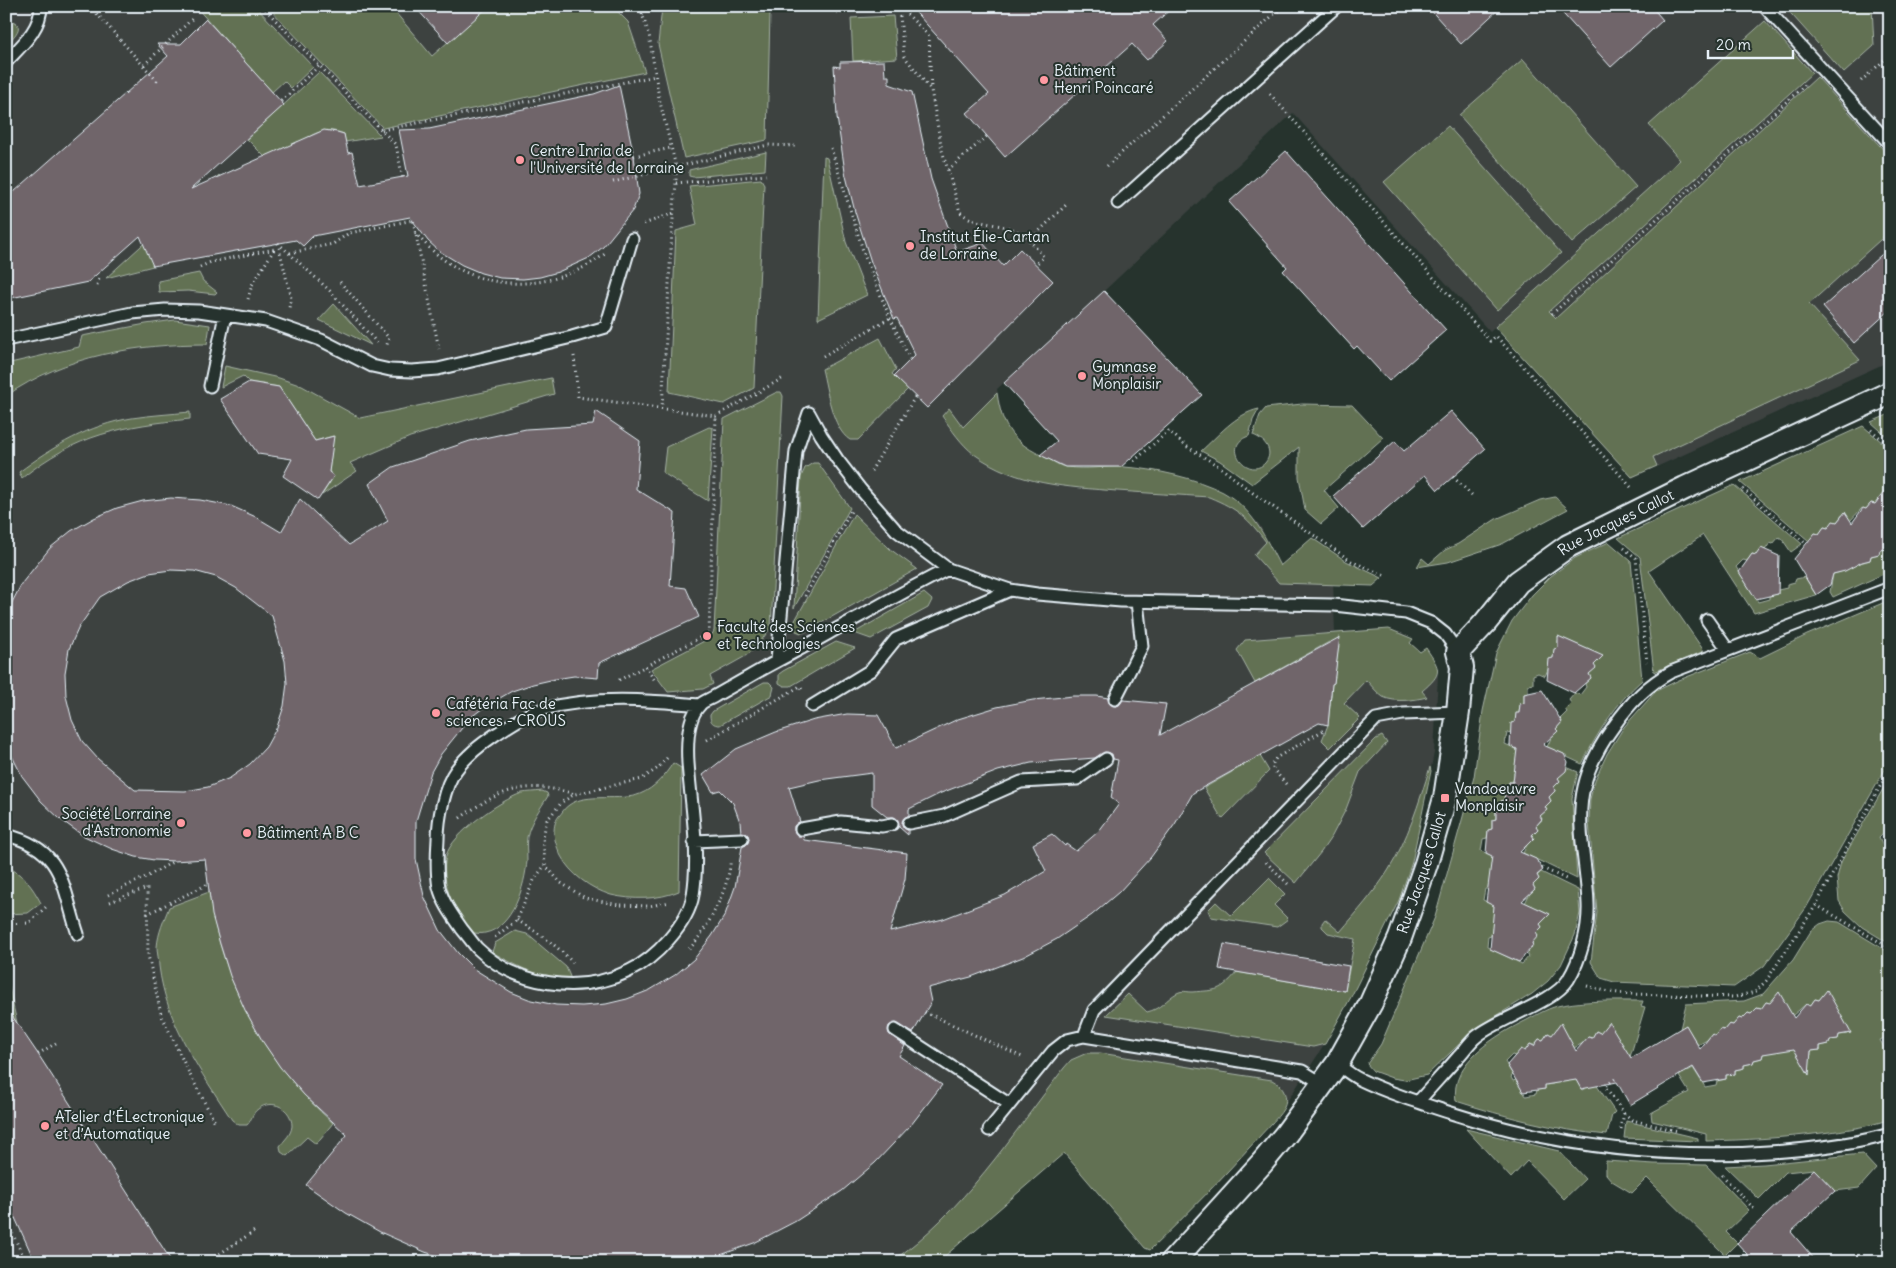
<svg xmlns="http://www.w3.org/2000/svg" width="1896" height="1268" font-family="Delius,sans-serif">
<rect width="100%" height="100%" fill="#26332d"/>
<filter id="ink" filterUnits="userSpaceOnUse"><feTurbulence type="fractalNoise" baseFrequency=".02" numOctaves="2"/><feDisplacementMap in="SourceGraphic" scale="10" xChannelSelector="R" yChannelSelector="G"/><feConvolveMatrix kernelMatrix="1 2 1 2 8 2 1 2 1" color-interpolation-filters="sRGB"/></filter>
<g filter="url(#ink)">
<path fill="#3c4240" d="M6,6H1890V361L1632,478L1495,327L1490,332L1293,113L1104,291L997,389L1003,419L1011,433L1030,451L1065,467H1121L1150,469L1198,482L1224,493L1247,512L1259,524L1280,566L1333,581L1335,632L1389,629L1402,633L1413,639L1410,643L1420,652L1426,648L1437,667L1438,675L1434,753L1412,862L1399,900L1351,997L1325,1044L1282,1109L1221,1180L1150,1250L1145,1248L1064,1153L938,1262H6Z"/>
<path fill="#627152" stroke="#a5b1a5" d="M195,6H255L313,67L291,88L284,81L272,92Z
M267,6H390L432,56L489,6H612L628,22L645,72L383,128Z
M1784,6H1872L1874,46L1844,73Z
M662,8L770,12L767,140L684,158L658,44Z
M893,16L897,58L853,61L851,18Z
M6,19C28,24 16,34 6,45Z
M1765,21L1812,73L1549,311L1556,318L1817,77L1890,157V231L1809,304L1860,360L1653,457L1657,466L1632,477L1495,327L1680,160L1649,125Z
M1523,59L1636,187L1572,243L1459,115Z
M319,72L381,136L345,142L344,134C327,127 314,132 300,143L298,141L272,164L247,139Z
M1448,126L1561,253L1497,310L1384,182Z
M766,152L765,170L693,177L689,176V170Z
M824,157L827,158L828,162L846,242L867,295L818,319Z
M219,175L233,190L152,264L153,266L106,278Z
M761,179L764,184L754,388L724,404L669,392L676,231L697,225L689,186Z
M199,273L203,281L217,292L215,294L188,291L159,292L158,281Z
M334,304L371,345L319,320Z
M175,320L210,325L207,344C137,344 65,355 6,396V364L79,347L82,336L146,324Z
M880,338L896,369L892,374L908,389L858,440H850C832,429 827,389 822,369Z
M225,366L279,378L302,386L360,418L551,378L554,394L410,437L350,463L357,471L322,495L334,476L329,472L333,436L315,441L279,387L249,382L243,376L221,387Z
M777,392H781L783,396L771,627L756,648L744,657L710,676L713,684L703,689L668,692L651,669L710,638L714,631L724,419Z
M997,393C1002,429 1014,443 1047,458C1053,461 1060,467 1067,467C1086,470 1105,466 1124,467C1155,469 1196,478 1223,492C1253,509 1265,537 1280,566L1312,538L1346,561L1382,578L1373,586L1279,583L1254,555L1266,542C1248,518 1238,509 1209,497C1179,495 1148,493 1117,491C1067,487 1017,485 974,454C961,444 952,430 942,416L949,408L963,427Z
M1302,404L1352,405L1383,438L1324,490L1339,508L1321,524L1305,510L1299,477V447L1252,484L1220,461L1201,451C1218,436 1235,414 1259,409L1253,420L1249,436C1220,445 1248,481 1265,463C1275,451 1264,439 1253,435L1260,415L1266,408Z
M190,412V419C123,426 76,434 22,478L19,472C54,446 89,425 132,418C151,415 171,414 190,412Z
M1890,414V439L1871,422Z
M1863,426L1890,449V492L1875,504L1871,503L1866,509L1862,508L1850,521L1842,515L1837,522L1828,528L1824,527L1819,534L1815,533L1809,541L1740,482Z
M709,427L713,428L708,501L663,473L666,447Z
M813,463H818L850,508L794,608L801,477L805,468Z
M1734,485L1802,544L1791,552L1782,539L1779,537L1773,544L1770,543L1765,550L1756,555L1752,554L1747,561L1743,560L1736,567L1758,602L1769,599V596L1778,594V590L1787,588V584L1795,582L1796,579L1805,577L1816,595L1754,613L1703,535L1649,571L1704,651L1654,672L1640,557L1618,538Z
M1555,497L1568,509L1502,544L1448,562L1417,567L1422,558L1429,564L1445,550L1458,544L1496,519L1540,500Z
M854,514L890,549L917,569L805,632L801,633L796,631L793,624Z
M1609,542L1631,561L1642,680C1616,703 1597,733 1582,764L1567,757L1568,756L1547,747L1551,738L1558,731L1556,729L1562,722L1560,719L1567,712L1565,709L1571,703L1569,700L1575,693L1580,695L1586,687L1585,684L1591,678L1589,674L1595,668L1594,665L1598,654L1562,638L1558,640V648L1554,650L1553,658L1545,676L1538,673L1533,675V684L1528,685V693L1524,694V703L1520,704L1519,713L1516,714L1515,722L1511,732L1507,733L1505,744L1523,752L1517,771L1514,773L1513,782H1509V791L1505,792L1504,800L1501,801L1500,810L1496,811V819L1492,821V829L1488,830L1487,838L1483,839L1481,851L1500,859L1488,889H1485L1483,900L1501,909L1495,927L1492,928L1491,936L1488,937L1487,947L1522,964L1529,956L1527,953L1533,946L1532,943L1536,933L1542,927L1540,924L1546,912L1525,903L1529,895L1535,889L1533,885L1539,879L1537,876L1541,872L1578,890L1580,913L1575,935L1561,965L1548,981L1532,994L1475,1029L1427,1075L1405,1080L1392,1078L1373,1071L1367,1064L1381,1044L1435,917L1474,777L1483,711L1496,653L1512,621L1532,595L1551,576L1575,558Z
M1889,544L1890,571L1833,597L1830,592L1833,574L1841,572L1843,568L1870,560L1871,556L1879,554L1880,550L1888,548Z
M924,593L932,600L928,608L871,639L854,633Z
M1890,600V761L1806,908L1764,966L1734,987L1614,982L1601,978L1591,962L1597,912L1589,822L1590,799L1595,780L1607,754L1624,727L1656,691L1679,680L1750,652L1760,658L1807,635Z
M1389,629L1413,639L1410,643L1420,652L1426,648C1441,670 1443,673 1422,691L1427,697C1415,700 1395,703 1383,697C1377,693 1371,685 1366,680L1344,703L1360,718L1330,748L1322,740L1328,725L1332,684L1334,683L1338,650L1337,646L1329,642L1255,683L1237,650L1245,640Z
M836,642L855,648L791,686H784L779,683V674L783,671Z
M764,682H769L774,687L772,695L720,725C713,725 710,722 710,715L713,711Z
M1382,736L1387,743L1360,772L1346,809L1332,836L1321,852L1296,883L1264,853L1376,739Z
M1260,756L1269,771L1222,819L1204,788Z
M673,763L681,768L679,891C658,900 632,900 611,895C591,889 570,874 561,856C555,844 550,827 559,816C562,813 565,807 569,805C586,792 621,802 640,794C655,788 665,775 673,763Z
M1564,766L1578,772L1572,798L1577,879L1523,853L1532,835L1538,829L1536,826L1542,820L1540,816L1546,810L1545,807L1551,801L1549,797L1555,791L1554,787L1560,781L1558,778Z
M1430,767L1431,771L1412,862L1399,900L1351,997L1325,1044L1313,1047L1106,1015L1128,994L1147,1012C1161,1009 1166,999 1177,993C1183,990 1186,992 1192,992C1217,990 1220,992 1237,972L1345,991L1355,939L1328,933L1322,927V923L1325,919L1340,932C1357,912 1374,893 1388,871C1408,839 1419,803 1430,767Z
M1890,777V833L1886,831L1879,838L1890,861V944L1862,927L1845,911L1839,901L1837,878L1841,862Z
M542,791L547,793L548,796C540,809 530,822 527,837C526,845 527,853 527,861C525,885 513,928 485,933C481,934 477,933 473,933C454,915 440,881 446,856C452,833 501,800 522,793C528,792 535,792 542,791Z
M6,866C24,875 32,886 41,903L28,913L6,914Z
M1269,878L1285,894L1274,905L1288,919L1277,927L1211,917L1208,910L1216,902L1231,916Z
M209,892C222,982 264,1063 333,1123L316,1144L307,1137L287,1156L281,1152L280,1146C285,1139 291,1135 292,1126C292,1108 272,1098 258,1109C252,1113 252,1120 247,1125H239L232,1120C201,1072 166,1024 159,966C159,960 157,953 157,947C158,933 164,920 169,907Z
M1829,921L1839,922L1890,953V1035L1880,1040L1890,1059V1119C1868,1127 1845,1130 1822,1133C1783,1138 1745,1140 1706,1141V1134L1652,1121L1651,1113L1689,1092L1679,1076L1693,1068L1705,1087L1716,1085L1717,1081L1726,1079V1075L1735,1074V1070L1744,1068V1065L1753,1063L1754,1060L1762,1058L1763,1054L1790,1042L1799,1058L1803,1056L1811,1055V1051L1820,1050V1046L1829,1044L1830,1040L1838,1039L1839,1035L1847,1034L1849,1029L1827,995L1824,994L1819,1000L1815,999L1810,1006L1806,1004L1792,1016L1766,1002L1761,1009L1757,1008L1751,1014L1748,1013L1742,1019L1739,1018L1733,1025L1729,1024L1724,1030L1715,1036L1712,1034L1707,1040L1698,1045L1686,1026L1680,1029L1686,1004L1744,1001L1763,994L1793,960L1811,931L1820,924Z
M515,931L527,934L566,967L571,979C537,978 521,968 492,952L495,943Z
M6,937L7,978L17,1023L6,1007Z
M1643,1001L1641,1006L1645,1007L1630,1057L1600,1033L1596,1031L1592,1038L1588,1037L1583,1043L1574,1048L1548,1033L1543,1040L1539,1039L1534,1045L1530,1044L1525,1051L1521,1050L1515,1056L1512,1055L1505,1062L1513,1075L1511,1077L1513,1081L1516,1080L1526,1096L1536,1094L1537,1090L1545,1089V1085L1553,1084L1554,1080L1572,1073L1582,1090L1595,1083L1615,1112L1612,1115L1607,1135C1555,1130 1506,1117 1456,1101C1449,1062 1498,1034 1527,1020C1538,1014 1550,1007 1562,1005C1589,1000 1616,1001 1643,1001Z
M1087,1053H1100L1272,1080C1281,1085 1288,1093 1285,1105C1283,1113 1265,1130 1259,1137C1224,1176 1188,1214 1150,1250L1145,1248L1064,1153L938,1262H891C963,1212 1011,1136 1064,1068L1071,1060Z
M1626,1121L1698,1138V1141L1624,1138Z
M1466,1129L1559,1151L1585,1179L1564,1199L1527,1161L1511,1178Z
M1862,1154L1876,1169L1859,1188L1835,1191L1814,1169L1786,1172L1759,1199L1725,1166L1764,1164Z
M1606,1161L1654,1164L1706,1165L1749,1210L1726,1232L1737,1243L1725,1255L1647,1178L1632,1193L1612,1181L1606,1174Z"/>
<path fill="#6f656b" stroke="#e8f1f8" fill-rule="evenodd" d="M414,6H489L448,43Z
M910,6H1174L1153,25L1168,41L1147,60L1132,44L1005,157L967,113L989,94Z
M1427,6H1502L1461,44Z
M1556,6H1651L1663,20L1611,67Z
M206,19L284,105L191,189L324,130L337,132L344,134L348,153L352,152L360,185L408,176L399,130L429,129L594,94L619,85L634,156L639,194L633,210L603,247L589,258L558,272L540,277L523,279L500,278L481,273L462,265L439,251L428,241L410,217L313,236L303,246L296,240L153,266L140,236L88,282L6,299V199L168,56L157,44H181Z
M884,61L885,76H889V84L912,92L931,179L957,252L983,243L1003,266L1020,249L1053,281L927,408L894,376L915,355L897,318L894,319L871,262L855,212L845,172L837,117L834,66L840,67V62Z
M1286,151L1446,330L1389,381L1357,346L1354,349L1283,271L1287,267L1229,202Z
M1890,247V310L1854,343L1823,307Z
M1104,291L1202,395L1121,467H1065L1040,455L1057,441L1004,383Z
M249,382L279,387L315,441L334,436L329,472L334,476L318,500L283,476L292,459L258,454L220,399Z
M596,411L640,441L636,489L675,513L670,586L686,588L699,617L599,663L598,678L574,676L555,679L533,684L512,691L483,708L470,718L441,754L431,772L416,821V859L424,896L440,930L458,953L474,969L511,992L531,1000L556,1005L582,1006L606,1004L627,999L650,990L675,975L694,959L712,936L725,915L735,887L742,847L746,845L749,839L748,835L741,832L740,822L733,803L720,790L713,792L703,775L736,749L776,732L814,720L847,714L878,715L896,748L958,719L997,707L1033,700L1073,696H1097L1108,698L1109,703L1115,706L1119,705L1123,700L1166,704L1160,735L1340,637L1334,683L1332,684L1328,725L1319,723L1193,793L1175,824L1151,857L1119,892L1092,915L1057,939L1023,957L971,977L928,988L931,1002L913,1033L896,1023L889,1026V1034L905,1046L899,1056L942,1085L911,1125L875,1163L842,1191L796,1221L754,1243L701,1262H457L425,1252L380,1232L346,1213L306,1185L347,1135L304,1095L280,1067L263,1042L245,1010L230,976L220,944L212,915L205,859L174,861L154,860L136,857L112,849L82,835L60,819L41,801L22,776L6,744V614L22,583L50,548L71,531L94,518L117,508L143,501L171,498L200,500L231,506L256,517L281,532L300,499L349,545L388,521L369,484L393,467L470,441L526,429L593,425ZM171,570L194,571L216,577L236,588L272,616L285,661L287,683L284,706L277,727L266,747L250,764L230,778L208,787L185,791L135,790L98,759L82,741L72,720L66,696L65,673L69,649L79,627L100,597L128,581L149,573ZM1105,752L1112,754L1113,759L1118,760L1111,798L1119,804L1099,831L1076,851L1066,844L1065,846L1052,834L1033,844L1046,871L1005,895L943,919L890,932L905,879L907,853L804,840L803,836H798L794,831V826L800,822L789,787L819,780L872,773V805L887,817H894L897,819L899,827L908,835V830L904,828L902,824L904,818L909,815V809L941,793L998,771L1031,763L1095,758Z
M1451,411L1485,449L1438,490L1425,475L1363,529L1333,496L1395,441L1404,451Z
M1890,484L1888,548L1880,550L1879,554L1871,556L1870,560L1862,562L1845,571L1833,574L1830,585L1816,595L1794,559L1815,533L1819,534L1824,527L1828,528L1833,521L1837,522L1845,512L1852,523L1863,508L1866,509L1871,503L1875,504Z
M1761,548L1779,556L1778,594L1756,599L1739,572L1752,554L1756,555Z
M1558,636L1603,656L1594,665L1596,668L1589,674L1591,678L1574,693L1547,680L1549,659L1553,658L1554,649L1558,648Z
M1542,690L1562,722L1556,729L1558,731L1543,745L1564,754L1568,762L1566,771L1558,778L1560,781L1554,787L1555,791L1549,797L1551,801L1545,807L1547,810L1540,816L1542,819L1536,826L1538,829L1532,835L1534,838L1520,852L1536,859L1543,870L1537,875L1539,879L1533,885L1535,889L1522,901L1550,914L1540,924L1542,927L1536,933L1538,936L1532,943L1533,946L1519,962L1490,949L1494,906L1486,902L1492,856L1486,853L1488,830L1492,829V820L1496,819V811L1500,810L1501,801L1504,800L1505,792L1509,791V782H1513L1517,749L1510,746L1511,723L1515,722L1516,713H1519L1520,704L1524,703V694Z
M1224,944L1349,966L1345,991L1219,969Z
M1827,990L1851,1033L1839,1035L1838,1039L1830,1040L1829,1044L1820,1046V1050L1811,1051L1809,1075L1794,1049L1763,1054L1762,1058L1754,1060L1753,1063L1744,1065V1068L1735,1070V1074L1726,1075V1079L1703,1083L1693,1067L1630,1105L1617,1082L1581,1089L1576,1080L1545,1085V1089L1523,1092L1507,1065L1521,1049L1525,1051L1530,1044L1534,1046L1539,1039L1543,1040L1548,1033L1552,1035L1561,1023L1576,1051L1588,1037L1592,1038L1596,1031L1600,1033L1609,1022L1631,1058L1686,1025L1700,1049L1712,1034L1715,1036L1720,1029L1724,1030L1729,1024L1733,1025L1739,1018L1742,1019L1748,1013L1751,1014L1757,1008L1761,1009L1766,1002L1770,1003L1779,992L1794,1018L1806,1004L1810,1006L1815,999L1819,1000Z
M6,1007L38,1054L172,1262H35L6,1198Z
M1814,1169L1835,1191L1791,1232L1817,1262H1754L1737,1243Z"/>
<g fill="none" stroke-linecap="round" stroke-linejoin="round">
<defs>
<path id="lane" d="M1764,6L1890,144
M6,62C21,46 41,29 41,6
M1118,203L1337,6
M6,340L132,313L165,310L199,311L266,321L321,340L372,366L390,370L412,371L438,369L572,337L606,327L632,239
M210,386L225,315
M809,413L821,435L837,459L861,490L896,530L948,569L1010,590L1037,594L1121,601L1334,605L1406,613L1431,623L1445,634L1458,652
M1707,620L1728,650
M777,660L796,451L809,413
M1115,699L1142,646L1137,602
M699,705C649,700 593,696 544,709C527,713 510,725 496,734C480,745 467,755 456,770C444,786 438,820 438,839C437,854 436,872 439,887C443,903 453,916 462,929C467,935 472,942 477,948C516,986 580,995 629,971C655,959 688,924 693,895C700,852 691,806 688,763C687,746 687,718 700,705C703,701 711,699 715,696C727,689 740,682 752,675C778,660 805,647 831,632C870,611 908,589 948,569
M812,706L871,670L896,639L1010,590
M909,823L944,816L1021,782L1077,779L1106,759
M801,829L841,822L882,826L892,824
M6,835C65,849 62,887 78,934
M694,841L742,839
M895,1030L1009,1104
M1084,1036L1094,1010L1376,719L1403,714L1458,712
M1337,1064C1344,1069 1351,1075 1359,1079C1388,1093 1420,1103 1451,1113C1561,1148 1671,1160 1785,1151C1820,1148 1856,1144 1890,1134
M1418,1102C1431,1087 1445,1072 1458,1057C1464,1051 1469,1043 1476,1037C1499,1018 1553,1003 1568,980C1581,959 1589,928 1588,904C1587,865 1575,825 1584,787C1589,765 1600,745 1614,726C1629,704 1647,685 1671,672L1890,588
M989,1130L1053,1051L1067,1040L1084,1036L1302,1071L1323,1084"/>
<g id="street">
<path id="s1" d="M1172,1262L1262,1163L1286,1134L1337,1064L1371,1003L1400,938L1426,864L1445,798L1458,712L1462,667L1458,652L1485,623L1518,582L1568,546L1685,488L1890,393"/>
</g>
</defs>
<use href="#lane" stroke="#e8f1f8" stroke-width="15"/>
<use href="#street" stroke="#e8f1f8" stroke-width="26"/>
<path stroke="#e8f1f8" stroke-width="3" stroke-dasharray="1 4" stroke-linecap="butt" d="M90,6L158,82
M262,6L396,145L403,180
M634,6L642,14
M650,6L642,14L649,34L659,98L676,167V183L672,231L662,408
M788,6L803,7
M899,6L904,56L931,90L942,150L960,212C976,226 1000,222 1019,232C1028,237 1037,249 1044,257L1036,264
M900,7L929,36L931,89
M836,12L894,6
M144,65L194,17
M1861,81L1890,55
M1270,94L1490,341L1496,336L1631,487
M281,101L319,66
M382,130L656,76
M831,148L865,257L890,318L910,359
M634,156L671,148
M1107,166L1281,8
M948,170L987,136
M613,182L768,145L795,146
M676,183L766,175
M644,224L674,213
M415,233C420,238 425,244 431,249C479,295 555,293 606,253
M1029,241L1067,204
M278,243L330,291L379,345
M278,243L291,298L289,308
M290,253L333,244L349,233L413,220L439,349
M200,267L211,262L275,249
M340,282L389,338L386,348
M97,285L99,279
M248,299L252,285L275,248
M1552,314L1807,83
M574,356L578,397L716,416L785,377
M823,356L890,318
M1871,430L1890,446
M1134,461L1169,431L1186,446L1220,467L1253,493L1351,561L1386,576
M871,471L915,397
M1453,477L1473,496
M1743,489L1805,543
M1624,548L1636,558L1647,662
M805,596L852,509
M645,666L656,682
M619,680L709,633L716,416
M707,740L797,688L800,686L802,690
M667,758L658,768L642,779L575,794L562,802L547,820L543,837L545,865L561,883L585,898L619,905L649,906L670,902
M1286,784L1273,769V763L1276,758L1324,730
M460,818C500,789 526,780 575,794
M1266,862L1290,886
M1542,868L1566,879
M108,895L150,875L174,861
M110,902L147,888L148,955L161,1014L187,1069L215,1122
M1816,905L1890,948
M147,914L208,884
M517,920C537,932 557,945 573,963
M6,924L29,923L47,906
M495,937L517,920L534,880L545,865
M689,949C706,933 732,882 730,860
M1587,986L1609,992L1630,994L1735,997L1755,992L1766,981L1816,905L1890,768
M925,1012L1022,1057
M38,1054L56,1043
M1615,1079L1605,1086L1624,1113L1632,1120L1678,1131
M1621,1129L1624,1113
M1722,1175L1756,1211
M6,1220L26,1262
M93,1262H94
M207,1262L256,1230"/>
<use href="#lane" stroke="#26332d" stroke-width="11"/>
<use href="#street" stroke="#26332d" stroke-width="22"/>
</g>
</g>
<g fill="#ff9aa2" stroke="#26332d" stroke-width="2">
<circle cx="1044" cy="80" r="5"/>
<circle cx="520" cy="160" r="5"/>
<circle cx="910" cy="246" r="5"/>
<circle cx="1082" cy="376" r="5"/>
<circle cx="707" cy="636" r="5"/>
<circle cx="436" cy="713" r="5"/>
<rect x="1440" y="793" width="10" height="10" rx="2.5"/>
<circle cx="181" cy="823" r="5"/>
<circle cx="247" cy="833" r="5"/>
<circle cx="45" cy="1126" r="5"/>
</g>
<g text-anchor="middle" stroke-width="4" stroke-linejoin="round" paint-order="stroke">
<g font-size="15" fill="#e8f1f8" stroke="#26332d" text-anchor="start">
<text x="1054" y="76">Bâtiment<tspan x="1054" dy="17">Henri Poincaré</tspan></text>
<text x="530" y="156">Centre Inria de<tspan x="530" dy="17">l'Université de Lorraine</tspan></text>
<text x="920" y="242">Institut Élie-Cartan<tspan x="920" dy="17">de Lorraine</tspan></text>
<text x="1092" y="372">Gymnase<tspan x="1092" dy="17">Monplaisir</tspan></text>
<text x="717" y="632">Faculté des Sciences<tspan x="717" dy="17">et Technologies</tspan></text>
<text x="446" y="709">Cafétéria Fac de<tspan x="446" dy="17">sciences - CROUS</tspan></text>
<text x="1455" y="794">Vandoeuvre<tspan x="1455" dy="17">Monplaisir</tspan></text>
<text x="171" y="819" text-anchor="end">Société Lorraine<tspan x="171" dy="17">d'Astronomie</tspan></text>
<text x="257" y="838">Bâtiment A B C</text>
<text x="55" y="1122">ATelier d’ÉLectronique<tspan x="55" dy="17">et d’Automatique</tspan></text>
</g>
<g font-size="15" fill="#e8f1f8" stroke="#26332d">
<text dy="5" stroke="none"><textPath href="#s1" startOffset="901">Rue Jacques Callot</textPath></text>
<text dy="5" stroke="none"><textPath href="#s1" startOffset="468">Rue Jacques Callot</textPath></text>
</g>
</g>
<rect width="1896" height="1268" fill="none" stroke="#26332d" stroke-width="25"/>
<rect x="12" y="12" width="1871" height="1243" fill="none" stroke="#e8f1f8" stroke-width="2" filter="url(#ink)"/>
<path d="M1708 50v8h85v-8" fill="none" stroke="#e8f1f8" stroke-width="2.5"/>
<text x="1716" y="50" font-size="15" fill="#e8f1f8" stroke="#26332d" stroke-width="4" paint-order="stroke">20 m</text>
</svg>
